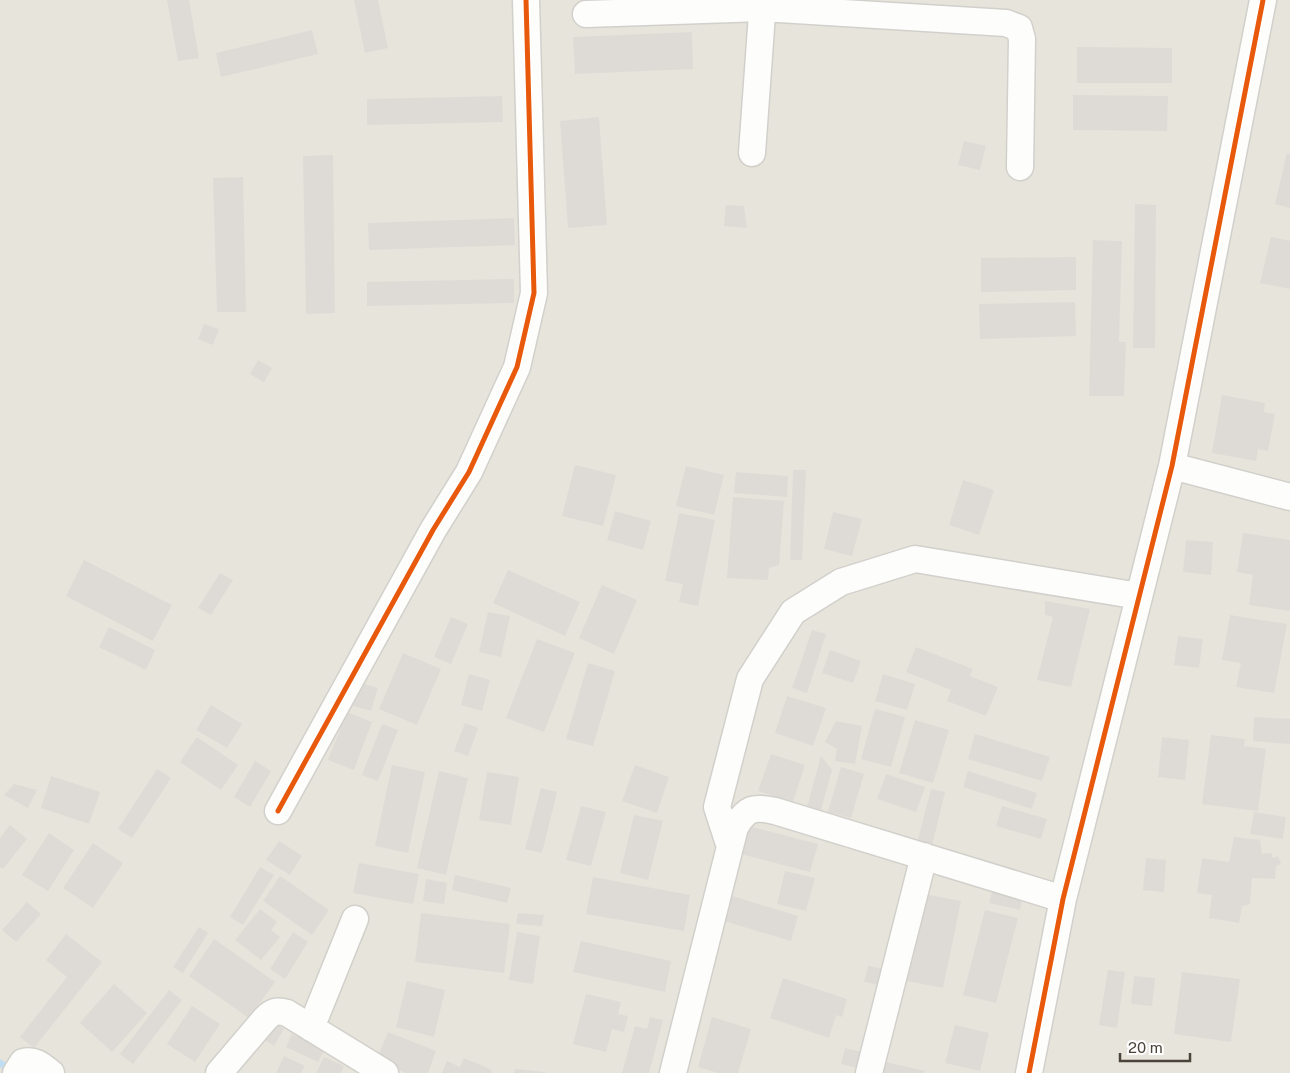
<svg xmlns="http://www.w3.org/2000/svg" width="1290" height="1073" font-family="'Public Sans',sans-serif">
<rect width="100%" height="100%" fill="#f4f2ee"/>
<path fill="#e7e4dc" d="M0,0H1290V1073H0Z"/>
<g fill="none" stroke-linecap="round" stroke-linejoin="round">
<path stroke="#c0ddf1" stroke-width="7" d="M0,1063L12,1071"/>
</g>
<path fill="#dedbd6" d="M167,0H189L199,58L178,61Z
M354,0H378L388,48L365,53Z
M312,30L318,54L221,77L216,53Z
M692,32L693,69L575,74L573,37Z
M1077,47L1172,48V83H1077Z
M1073,95L1168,96L1167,131L1073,130Z
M502,96L503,122L367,125V99Z
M599,117L607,225L568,228L560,121Z
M964,141L986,146L980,170L958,165Z
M1287,153L1290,154V208L1275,204Z
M333,155L335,313L306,314L303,156Z
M243,177L246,312H217L213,178Z
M1135,204L1156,205L1155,348H1133Z
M726,205L744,206L747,228L724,226Z
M514,218L515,245L369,250L368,223Z
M1271,237L1290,241V289L1260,283Z
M1093,240L1122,241L1119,342H1126L1124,396H1089Z
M1076,257V290L981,292V258Z
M514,279V303L367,306V282Z
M1075,302L1076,336L980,339L979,304Z
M204,324L219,329L213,345L198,339Z
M258,360L272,368L264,382L250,374Z
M1222,395L1265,403L1264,412L1275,414L1268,451L1258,449L1256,461L1212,453Z
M575,465L616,475L603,526L562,516Z
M686,466L724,475L714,515L676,506Z
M793,470H806L802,560H790Z
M736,472L788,476L787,497L734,493Z
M963,480L994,490L979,535L949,525Z
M733,497L784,501L779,565L769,568L768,580L727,578Z
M615,511L651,521L643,550L607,540Z
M833,512L862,519L852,556L824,549Z
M679,513L715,520L698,606L679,602L683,584L665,581Z
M1243,533L1290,540V611L1249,605L1253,575L1237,572Z
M1186,540L1213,542L1211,575L1183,572Z
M84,560L172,605L153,641L66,596Z
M508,570L580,602L565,636L493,603Z
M220,573L233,580L211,615L198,608Z
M602,585L637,600L614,654L579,638Z
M1045,601L1090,609L1071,687L1037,680L1053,617L1045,615Z
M488,612L510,616L501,657L479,652Z
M1230,615L1287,624L1274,693L1236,687L1241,663L1222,660Z
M451,617L468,624L451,664L434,657Z
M109,627L155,650L146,670L99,647Z
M812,630L826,634L807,693L792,688Z
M1178,636L1203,639L1199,668L1174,665Z
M537,639L575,653L544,732L506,718Z
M916,647L973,669L970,676L998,687L986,716L947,701L951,690L906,672Z
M830,650L861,661L853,683L822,673Z
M403,653L441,669L417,725L379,709Z
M588,663L615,671L593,746L566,739Z
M469,674L490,680L482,711L461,705Z
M883,674L915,684L907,710L875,701Z
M360,683L378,688L371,711L353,706Z
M787,696L826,708L813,746L775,733Z
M211,705L242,724L227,748L196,730Z
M875,709L905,717L891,767L861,759Z
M347,712L372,722L354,770L328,760Z
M1254,717L1290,719V744L1253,741Z
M915,720L949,730L933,783L899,773Z
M836,721L862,726L855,764L835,761L837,749L825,742Z
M465,723L478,728L468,756L454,751Z
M382,724L398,730L378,781L362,775Z
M975,734L1050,757L1042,781L968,759Z
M1211,735L1245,739L1244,746L1266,749L1258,811L1202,804Z
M197,737L238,765L221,790L180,762Z
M1162,737L1189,740L1185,780L1158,777Z
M771,754L805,765L793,802L758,791Z
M821,756L832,770L821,810L807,807Z
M255,761L271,771L250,807L234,797Z
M392,765L425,772L408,853L375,846Z
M635,765L669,777L657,813L622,801Z
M841,767L864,774L851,818L828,812Z
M157,769L171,778L132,838L118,829Z
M439,771L468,778L446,875L417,868Z
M968,771L1037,793L1032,809L963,787Z
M487,772L519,777L511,825L479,820Z
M886,774L925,787L916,812L877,799Z
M51,776L100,792L89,824L41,808Z
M14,784L37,790L28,808L4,795Z
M541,788L557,792L542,853L525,849Z
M931,789L945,792L931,850L916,847Z
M581,806L606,812L591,866L566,860Z
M1002,806L1047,819L1041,839L996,826Z
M1254,812L1286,817L1283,839L1250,834Z
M634,815L663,821L648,880L620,873Z
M10,825L27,839L3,869L0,867V838Z
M745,825L818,844L810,872L737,853Z
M49,833L74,850L48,891L22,875Z
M1234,837L1260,840L1262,854L1271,853L1273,858L1278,856L1281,864L1276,866L1275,879L1252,878L1250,904L1242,906L1239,923L1209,918L1212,895L1197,893L1202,858L1229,862Z
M279,841L302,856L290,875L266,860Z
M93,843L123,863L93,908L63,888Z
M1146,858L1166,860L1164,892L1143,890Z
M359,863L419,874L413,904L353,893Z
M260,867L274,875L243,925L230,917Z
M785,871L815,878L806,911L777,904Z
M455,875L511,888L507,903L452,890Z
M280,876L329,910L312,935L263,901Z
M593,877L690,895L684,931L586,914Z
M426,879L447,883L444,904L423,901Z
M992,892L1022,899L1020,910L989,903Z
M925,894L961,901L943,988L907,981Z
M729,895L798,916L791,941L721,920Z
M27,902L41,914L16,942L2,930Z
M260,909L277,922L271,930L280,937L261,960L235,940Z
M985,910L1018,918L996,1003L963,995Z
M421,913L510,924L504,973L415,962Z
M518,913L544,915L542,926L516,924Z
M199,927L208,933L183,973L173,967Z
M293,932L308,942L285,979L270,969Z
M517,932L540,936L533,984L509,980Z
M66,934L102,962L34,1048L20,1037L67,977L46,960Z
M214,939L275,982L249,1018L189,976Z
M581,941L671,961L665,992L573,972Z
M868,966L884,969L880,985L864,982Z
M1108,970L1125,972L1117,1028L1099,1025Z
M1182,972L1240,979L1231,1042L1174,1034Z
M1134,976L1155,978L1152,1006L1131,1004Z
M783,978L847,999L842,1017L836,1015L829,1038L770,1018Z
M407,981L445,990L434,1037L396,1027Z
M114,984L147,1013L112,1052L80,1023Z
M169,990L182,1000L133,1064L120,1054Z
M586,994L621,1002L618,1014L628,1016L624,1032L612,1029L606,1052L573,1044Z
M192,1006L220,1024L195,1062L167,1044Z
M650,1017L663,1020L649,1073H622L635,1026L647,1029Z
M712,1017L751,1029L738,1073H718L698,1067Z
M272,1022L284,1029L274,1046L263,1039Z
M955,1025L989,1033L980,1071L945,1063Z
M388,1032L436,1051L428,1073H406L376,1061Z
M292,1034L325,1049L318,1062L286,1047Z
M845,1048L862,1052V1069L841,1064Z
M284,1056L305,1066L301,1073H276Z
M324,1057L344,1066L341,1073H316Z
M464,1058L492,1070L491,1073H442L447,1061L460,1067Z
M886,1062L925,1071L924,1073H883Z
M515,1069L545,1072V1073H514Z"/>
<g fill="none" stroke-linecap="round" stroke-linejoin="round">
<defs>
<path id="street" d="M586,14L762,8L1006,23L1019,28L1022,39L1020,167
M752,153L763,0
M1172,466L1290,497
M278,811L433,530L469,472L517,367L534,293L526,0
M730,847L717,807L750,679L793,612L841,582L915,559L1139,596
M311,1028L355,919
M16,1073L23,1062C35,1059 42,1066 51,1073
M219,1073L265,1019C273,1011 277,1010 287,1013L385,1073
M673,1073L735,827C747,808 753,806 775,811L1063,899
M869,1073L924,856
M1029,1073L1063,899L1172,466L1263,0"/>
</defs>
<use href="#street" stroke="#d2d0cb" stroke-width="29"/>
<use href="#street" stroke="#fdfdfc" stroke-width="26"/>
<defs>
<path id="cycleway" d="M278,811L433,530L469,472L517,367L534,293L526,0
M1029,1073L1063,899L1172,466L1263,0"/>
</defs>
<use href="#cycleway" stroke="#fff" stroke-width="8"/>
<use href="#cycleway" stroke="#e8590c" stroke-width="5"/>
</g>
<path d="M1120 1053v8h70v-8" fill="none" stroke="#4b4439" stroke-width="2.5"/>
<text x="1128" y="1053" font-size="15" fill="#4b4439" stroke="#ffffff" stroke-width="4" paint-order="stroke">20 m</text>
</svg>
